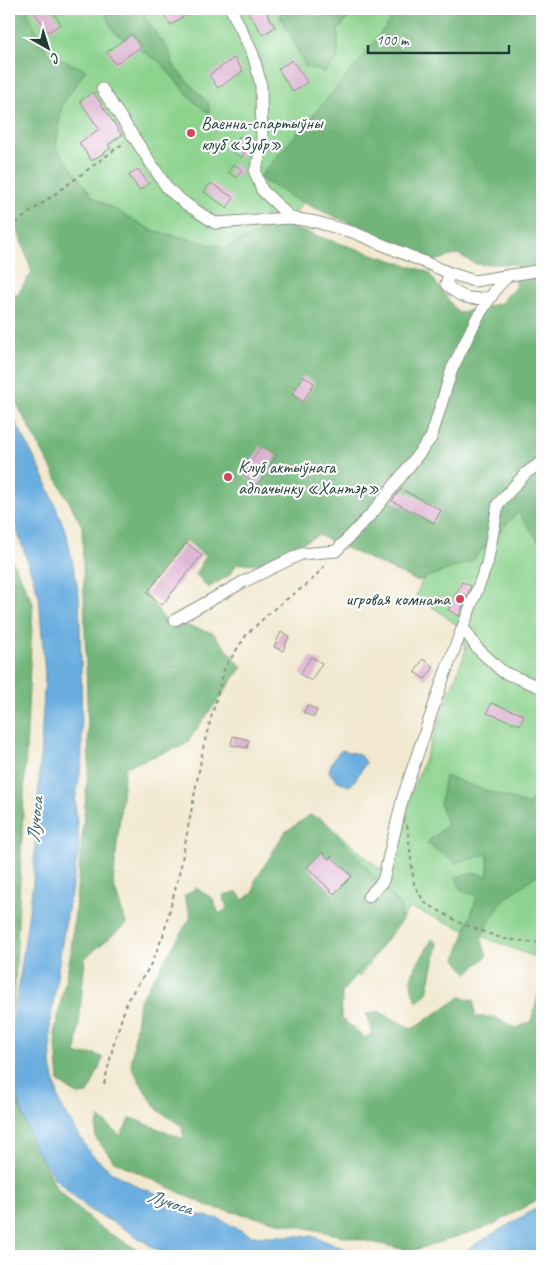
<svg xmlns="http://www.w3.org/2000/svg" width="551" height="1265" font-family="Caveat,sans-serif">
<rect width="100%" height="100%" fill="#fff"/>
<filter id="ink" filterUnits="userSpaceOnUse"><feTurbulence type="fractalNoise" baseFrequency=".02" numOctaves="2"/><feDisplacementMap in="SourceGraphic" scale="10" xChannelSelector="R" yChannelSelector="G"/><feConvolveMatrix kernelMatrix="1 2 1 2 8 2 1 2 1" color-interpolation-filters="sRGB"/></filter>
<filter id="wash" filterUnits="userSpaceOnUse"><feTurbulence type="fractalNoise" baseFrequency=".0096" numOctaves="4" result="noise"/><feDisplacementMap in="SourceGraphic" scale="20" xChannelSelector="R" yChannelSelector="G"/><feGaussianBlur stdDeviation="1.12" result="paint"/><feColorMatrix in="noise" values="0 0 0 0 0 0 0 0 0 0 0 0 0 0 0 0 0 1.4 0 .05"/><feComposite in="paint" operator="in"/></filter>
<g filter="url(#wash)">
<rect width="100%" height="100%" fill="#f1e8cf"/>
<path fill="#8cd38e" stroke="#568861" d="M9,9H426L267,258L146,243L62,176Z
M542,416V960L410,908L359,977L264,888L319,817L382,871L466,650L457,625L416,595L475,454Z"/>
<path fill="#71b579" stroke="#487956" d="M9,9H26L47,53L86,70L62,105L56,147L93,197L151,230L226,248L277,223L428,272L458,313L501,303L516,286L517,264H476L458,254L434,261L295,199L259,178L361,59L399,9H542V546L518,512L472,561L417,581L318,535L265,563L237,564L228,576L208,588L196,574L205,556L186,540L144,591L164,619L213,633L242,667L185,745L125,767L113,883L126,924L85,958L76,1055L95,1054L103,1058L88,1094L78,1095L59,1082L55,1030L71,953L89,763L82,526L9,389V292L17,295L32,272L18,231L9,219Z
M103,9H150L144,17L168,49L175,68L209,104V113L194,102L161,63L114,32Z
M280,9H354L338,31V59L325,72L306,67L280,16Z
M9,554L33,603L14,1004L9,1023Z
M445,776L529,805L542,779V871L502,901L481,937L487,956L467,973L456,959L477,897L460,889L456,877L474,872L488,877V854L455,863L427,843L447,825L440,804Z
M310,815L327,823L400,905L402,920L342,992L341,1018L365,1038L373,1033L366,1014L378,1011L412,1029L461,997L474,1000L475,1017H494L516,1028L531,1022L542,982V1197L493,1225L412,1251L210,1207L114,1161L95,1137L99,1117L120,1136L131,1118L184,1139L182,1126L158,1110L145,1091L131,1066L139,1002L191,917L184,896L196,888L213,899L219,914L227,909L223,895L237,892L243,900L254,892L255,881L285,832Z
M432,939L438,944L427,993L417,1002C402,973 420,964 432,939Z
M9,1081L38,1153L57,1189L97,1226L148,1256H9Z"/>
<path fill="#6baee0" stroke="#45768a" d="M9,409L43,475L67,535L79,595L81,662L82,763L75,801L79,848L62,942L50,1025L51,1066L60,1104L90,1153L112,1172L140,1188L163,1195L179,1211L219,1219L252,1236H312L345,1249L385,1256H171L154,1248L120,1226L91,1211L55,1179L33,1145L9,1072V1035L16,1005L33,883L45,675L39,596L9,506Z
M342,750C351,753 363,753 366,763L353,783L349,786L336,780L329,772C330,764 335,755 342,750Z
M542,1205V1252L535,1256H436L466,1250Z"/>
<g id="blocks">
<path fill="#ddb1d0" d="M32,9H51L61,24L48,32Z
M167,9H194L171,25L162,12Z
M246,9H275L267,14L275,27L263,35Z
M132,34L141,47L115,64L107,52Z
M234,58L243,71L218,88L209,75Z
M292,60L307,82L293,92L278,69Z
M93,92L122,135L108,145L111,148L92,161L79,143L99,129L80,101Z
M239,136L250,144L241,158L230,150Z
M233,164L242,169L237,178L228,172Z
M138,169L149,184L139,190L129,175Z
M211,183L234,198L227,208L204,192Z
M303,376L314,383L303,402L292,395Z
M261,446L277,455L258,485L243,475Z
M401,489L441,510L434,523L392,501Z
M186,543L202,555L162,605L147,593Z
M462,582L471,586L459,616L448,610Z
M281,632L289,636L283,651L274,647Z
M311,657L322,663L311,681L300,674Z
M423,659L434,667L425,679L415,672Z
M491,703L524,715L520,725L487,713Z
M307,705L317,710L314,717L304,713Z
M233,736L249,740L247,748L231,745Z
M322,852L329,859L331,856L352,876L334,894L307,867Z"/>
</g>
</g>
<g filter="url(#ink)">
<use href="#blocks" fill-opacity="0" stroke="#889282" stroke-width="1"/>
<g fill="none" stroke-linecap="round" stroke-linejoin="round">
<defs>
<path id="minor" d="M231,9L253,54L261,85L262,147L255,172L262,190L291,218
M102,89L168,189L186,204L215,223L291,218L316,222L355,233L450,273L474,281L542,270
M450,273L446,284C460,298 471,301 491,297
M175,620L243,582L301,554L336,551L374,511L431,438L452,369L477,318L498,286L509,275
M463,627L477,648L503,672L542,688
M368,897L383,881L403,797L444,676L487,564L498,504L526,473L542,462"/>
</defs>
<use href="#minor" stroke="#889282" stroke-width="13"/>
<path stroke="#889282" stroke-width="2" stroke-dasharray="4 4" stroke-linecap="butt" d="M9,228L125,142
M407,825L414,884L424,902L460,923L504,939L542,943
M104,1084L115,1039L128,999L149,968L163,936L180,870L204,744L225,667L247,634L275,608L310,582L327,563
M9,1244L19,1256"/>
<use href="#minor" stroke="#fff" stroke-width="11"/>
</g>
</g>
<g fill="#d1495b" stroke="#fff" stroke-width="2">
<circle cx="191" cy="133" r="5"/>
<circle cx="228" cy="477" r="5"/>
<circle cx="460" cy="599" r="5"/>
</g>
<g text-anchor="middle" stroke-width="4.5" stroke-linejoin="round" paint-order="stroke">
<g font-size="18" fill="#1f3d34" stroke="#fff" text-anchor="start">
<text x="201" y="129">Ваенна-спартыўны<tspan x="201" dy="21">клуб «Зубр»</tspan></text>
<text x="238" y="473">Клуб актыўнага<tspan x="238" dy="21">адпачынку «Хантэр»</tspan></text>
<text x="450" y="605" text-anchor="end">игровая комната</text>
</g>
<g font-size="19" font-style="italic" fill="#365f68" stroke="#fff">
<text transform="translate(34 820) rotate(-85)" y="7">Лучоса</text>
<text transform="translate(170 1201) rotate(18)" y="7">Лучоса</text>
</g>
</g>
<rect width="551" height="1265" fill="none" stroke="#fff" stroke-width="30"/>
<g transform="translate(48 48) rotate(141)" stroke="#ffffff" stroke-width="4" paint-order="stroke">
<path d="M0-4L9 19L0 12L-9 19Z" fill="#1f3d34"/>
<text y="-8" font-size="14" font-weight="bold" text-anchor="middle" fill="#1f3d34">С</text>
</g>
<path d="M368 45v8h141v-8" fill="none" stroke="#1f3d34" stroke-width="2.5"/>
<text x="376" y="45" font-size="15" fill="#1f3d34" stroke="#ffffff" stroke-width="4" paint-order="stroke">100 m</text>
</svg>
